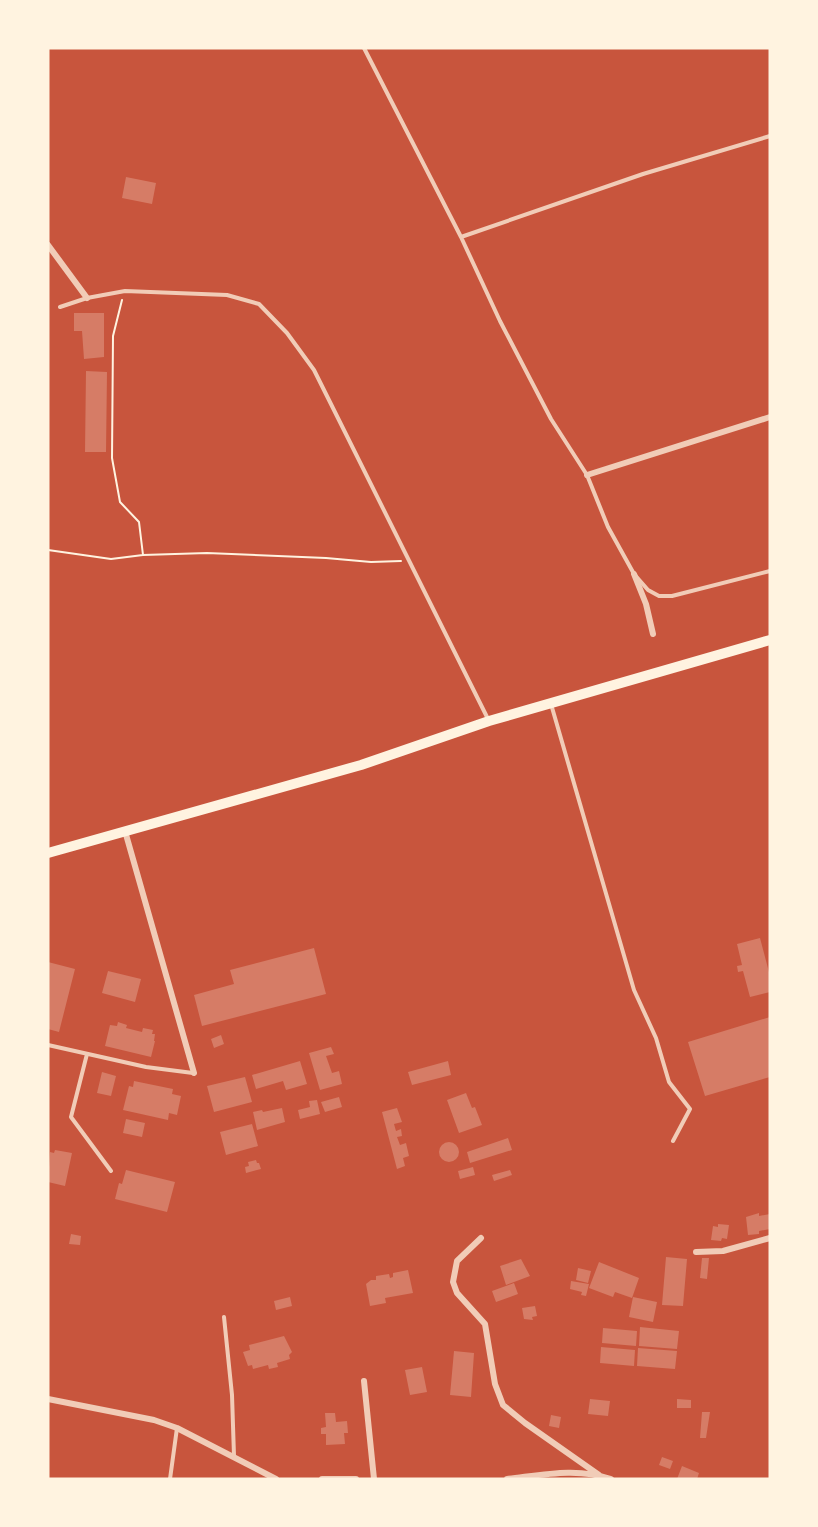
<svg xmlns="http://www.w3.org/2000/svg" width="818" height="1527" font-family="'Nunito Sans',sans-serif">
<rect width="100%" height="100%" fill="#c8553d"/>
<path fill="#d67c66" d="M126,177L156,183L152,204L122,198Z
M74,313H104V357L84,359L82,331H74Z
M86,371L107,372L106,452H85Z
M760,938L770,976V992L750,997L743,971L738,972L737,966L742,965L737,944Z
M314,948L326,994L202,1026L194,995L234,984L230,970Z
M48,962L75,969L59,1032L48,1029Z
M108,971L141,979L135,1002L102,993Z
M770,1017V1077L705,1096L688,1042Z
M118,1022L127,1025L126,1028L142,1032L143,1028L153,1030L152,1034H155L154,1041H155L151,1057L105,1046L110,1025L117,1026Z
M221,1035L224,1044L214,1048L211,1039Z
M331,1047L334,1054L326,1056L332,1073L339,1071L342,1084L320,1090L309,1053Z
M300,1061L307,1084L286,1090L283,1081L256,1089L252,1075Z
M448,1061L451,1075L412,1085L408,1072Z
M102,1072L116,1076L111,1096L97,1093Z
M245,1077L252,1102L214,1112L207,1086Z
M134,1081L173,1089L172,1094L181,1096L177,1115L169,1113L168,1120L123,1110L129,1086L133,1087Z
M466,1093L472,1108L475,1107L482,1125L459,1133L447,1100Z
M339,1097L342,1107L325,1112L321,1102Z
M317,1100L320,1114L300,1119L298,1110L310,1107L309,1101Z
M282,1108L285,1122L257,1130L253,1112L262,1110L263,1112Z
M397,1108L402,1122L394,1124L396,1131L401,1129L402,1136L397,1137L400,1145L406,1143L409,1156L403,1158L405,1166L397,1169L382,1112Z
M126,1119L145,1123L142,1137L123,1133Z
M252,1124L258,1146L226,1155L220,1132Z
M508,1138L512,1150L470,1163L467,1152Z
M439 1152a10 10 0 1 1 20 0a10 10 0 1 1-20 0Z
M55,1150L72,1153L65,1186L48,1182L50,1152L54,1153Z
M256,1160L257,1163H259L261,1169L246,1173L245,1167L249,1166L248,1162Z
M473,1167L475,1175L460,1179L458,1171Z
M126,1170L175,1182L167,1212L115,1199L119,1183L122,1184Z
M510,1170L512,1175L494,1181L492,1175Z
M759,1213V1216L770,1214V1229L759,1231V1234L748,1235L746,1217Z
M718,1224L729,1225L727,1239L722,1238L721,1241L711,1240L713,1226L718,1227Z
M71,1234L81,1236L80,1245L69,1244Z
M666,1257L687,1259L683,1306L662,1305Z
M702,1258H709L707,1279L700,1278Z
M521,1259L530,1276L506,1285L500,1266Z
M599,1262L639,1278L632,1298L615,1292L613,1297L589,1288Z
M578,1268L591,1271L588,1283L576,1280Z
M408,1270L413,1293L385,1298L386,1303L370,1306L366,1284L371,1280H376V1276L389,1274L390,1278L393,1277V1273Z
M571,1281L589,1284L586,1296L581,1295L582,1292L570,1289Z
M514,1283L518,1294L496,1302L492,1291Z
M290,1297L292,1306L276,1310L274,1301Z
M633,1297L657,1302L653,1322L629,1317Z
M535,1306L537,1316L532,1317L533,1320L524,1319L522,1308Z
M640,1327L679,1331L677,1349L639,1346Z
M603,1328L637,1331L636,1346L602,1343Z
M284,1336L292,1352L289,1355L290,1359L277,1363L278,1367L269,1369L268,1365L253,1369L252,1365L248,1366L243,1352L250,1350L249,1345Z
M601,1347L635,1350L634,1366L600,1363Z
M638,1348L677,1351L675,1369L637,1366Z
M454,1351L474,1353L471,1397L450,1395Z
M422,1367L427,1392L410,1395L405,1370Z
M590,1399L610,1401L608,1416L588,1414Z
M677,1399L691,1400V1408H677Z
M702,1412H710L706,1438H700Z
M325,1413H335L336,1422L347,1421L348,1433H344L345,1444L326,1445V1434H321V1428L326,1427Z
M551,1415L561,1417L559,1428L549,1426Z
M662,1457L673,1461L670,1469L659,1465Z
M682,1466L699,1473L697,1479H677Z"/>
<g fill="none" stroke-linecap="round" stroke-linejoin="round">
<path stroke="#fff3e0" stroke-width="2" d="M122,300L113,336L112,458L120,502L139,522L143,555
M48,550L111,559L143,555L207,553L326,558L371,562L401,561"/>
<path stroke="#f1ccb7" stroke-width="4" d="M364,48L461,237L500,321L551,419L587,475L608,527L634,574L648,590L659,596H672L770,571
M461,237L643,174L770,136
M60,307L87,298L125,291L227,295L259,304L287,333L314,370L489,721
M551,704L634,990L656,1038L669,1082L690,1109L673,1141
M48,1045L146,1067L193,1073
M87,1054L71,1117L111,1171
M224,1317L232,1395L234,1456
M170,1479L177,1428"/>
<path stroke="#f1ccb7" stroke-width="6" d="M48,245L87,298
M587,475L770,417
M634,574L646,604L653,634
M125,831L194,1073
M481,1238L457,1261L453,1282L457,1293L485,1324L495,1384L503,1405L525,1423L599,1475
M696,1252L723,1251L770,1238
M364,1381L374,1479
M48,1399L154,1420L177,1428L276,1479
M322,1479H356
M507,1479C542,1475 577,1467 611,1479"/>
<path stroke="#fff3e0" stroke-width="10" d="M48,853L361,765L489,721L770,640"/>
</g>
<rect width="818" height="1527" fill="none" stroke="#fff3e0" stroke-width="99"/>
</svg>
